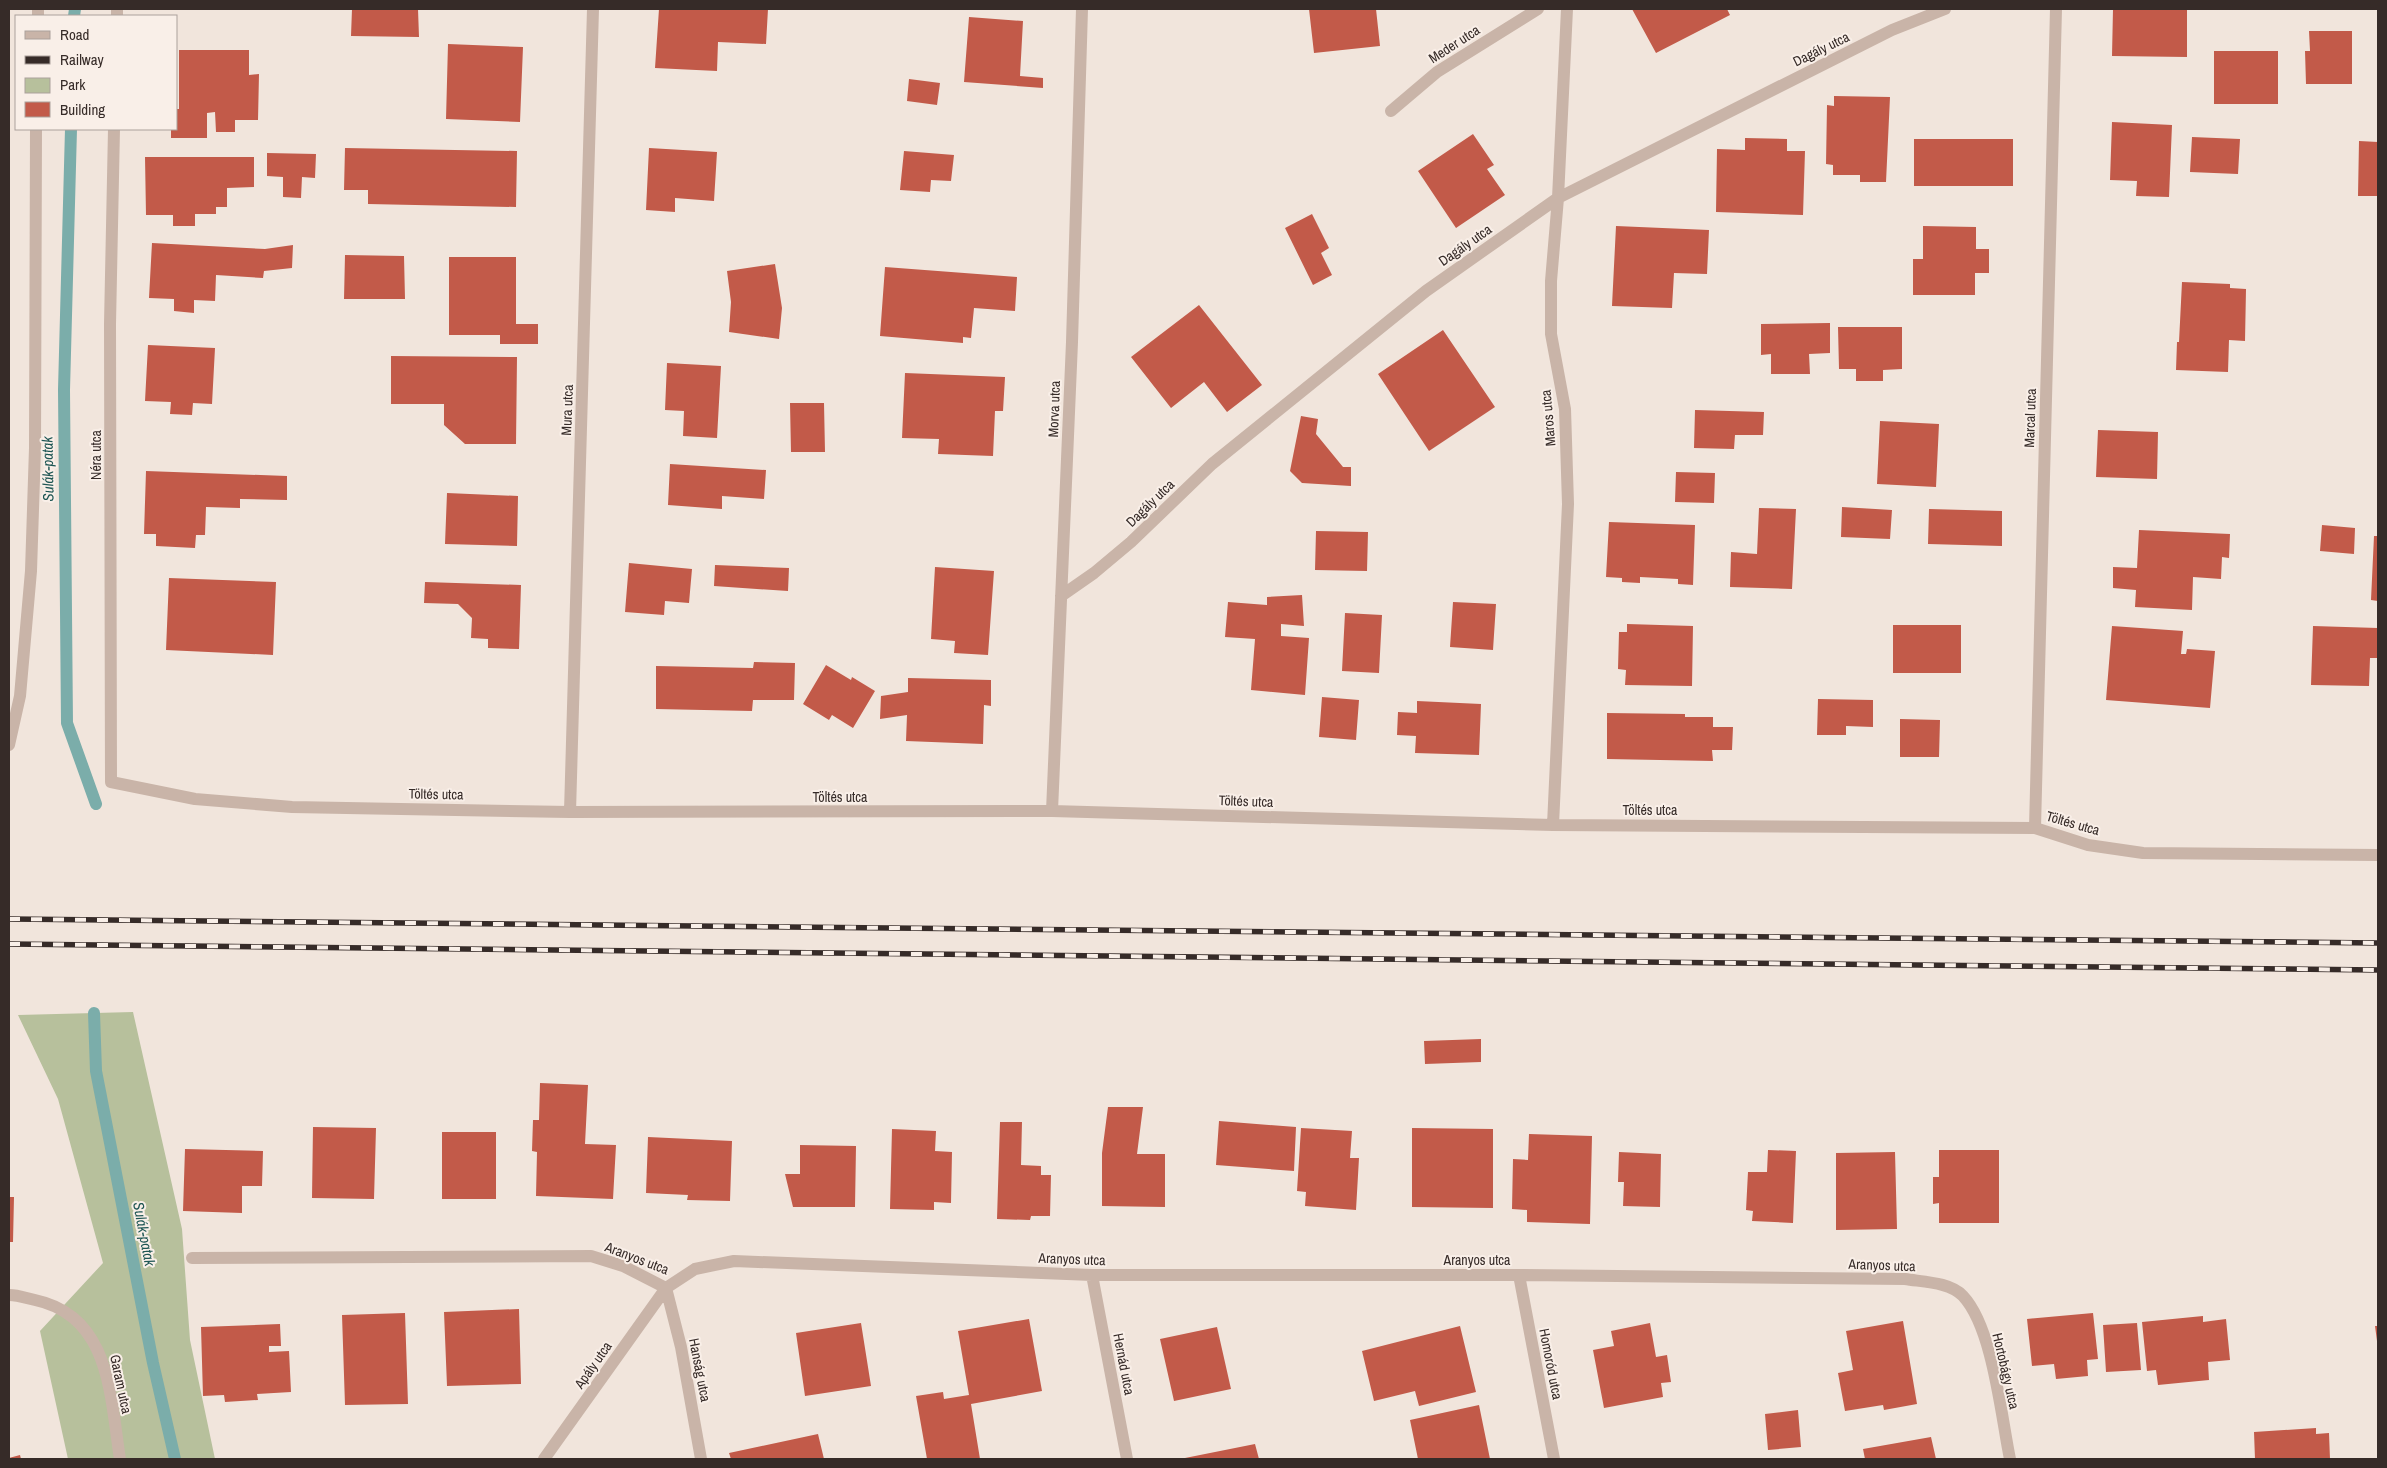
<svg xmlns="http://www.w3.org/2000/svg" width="2387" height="1468" font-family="'Archivo Narrow',sans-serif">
<rect width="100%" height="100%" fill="#f1e5dc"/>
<path fill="#b7c09c" d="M133,1012L182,1229L190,1340L215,1459H68L40,1331L103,1263L58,1099L18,1015Z"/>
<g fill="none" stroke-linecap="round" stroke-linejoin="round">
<path stroke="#7badaa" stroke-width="12" d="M74,16L75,9
M71,129L64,390L67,723L96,804
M94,1013L96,1071L153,1363L175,1459"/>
</g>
<path fill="#c25a49" d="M352,9H418L419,37L351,36Z
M659,9H768L766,44L718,42L717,71L655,68Z
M1309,9H1376L1380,46L1314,53Z
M1632,9H1727L1730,15L1656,53Z
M2113,9H2187V57L2112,56Z
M969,17L1023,21L1020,76L1043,78V88L964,82Z
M2309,31H2352V84H2306L2305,51H2310Z
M448,44L523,47L520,122L446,119Z
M179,50H249V75L259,74L258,120H235V132H216L215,112L207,113V138H171V129H176V109H179Z
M2214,51H2278V104H2214Z
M909,79L940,83L937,105L907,101Z
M1834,96L1890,97L1886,182H1860V175H1833V165L1826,164L1827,105L1834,106Z
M2112,122L2172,125L2169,197L2136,196L2137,181L2110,180Z
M1473,134L1494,165L1487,169L1505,195L1456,228L1418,171Z
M2192,137L2240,139L2238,174L2190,172Z
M1745,138L1787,139V151H1805L1803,215L1716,212L1717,149L1745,150Z
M1914,139H2013V186H1914Z
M2359,141L2378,142V196H2358Z
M345,148L517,151L516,207L368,204V190H344Z
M649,148L717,152L714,201L675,198V212L646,210Z
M904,151L954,155L951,181L931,180L930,192L900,190Z
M267,153L316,154L315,178L302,177L301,198L283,197V177L267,176Z
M145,157H254V187L227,188V207H216V214H195V226H173V215H146Z
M1312,214L1329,248L1321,253L1332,275L1313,285L1285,228Z
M1616,226L1709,230L1707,274L1674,273L1672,308L1612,306Z
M1923,226L1976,227V249H1989V273H1975V295H1913V259H1923Z
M152,243L265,249L293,245L292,268L264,271L263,278L216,275L215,301L194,300V313L174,311V299L149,298Z
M345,255L404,256L405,299H344Z
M449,257H516V324H538V344H500V335H449Z
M775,264L782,308L779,339L729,332L731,302L727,271Z
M885,267L1017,277L1015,311L974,308L971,338L963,337V343L880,336Z
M2182,282L2230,284V288L2246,289L2245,341L2229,340L2228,372L2176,370L2177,342H2179Z
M1199,305L1262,385L1227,412L1204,382L1171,408L1131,357Z
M1830,323V353L1809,354L1810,374H1771V354L1761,355V324Z
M1838,327H1902V369L1883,370V381H1856V369H1839Z
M1443,330L1495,407L1429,451L1378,374Z
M148,345L215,348L212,404L193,403L192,415L170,414L171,402L145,401Z
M391,356L517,357L516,444H465L444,425V404H391Z
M667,363L721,366L717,438L683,436L684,411L665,410Z
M905,373L1005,377L1003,411H995L993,456L938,454L939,439L902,438Z
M790,403H824L825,452H791Z
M1695,410L1764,412L1763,435H1735L1734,449L1694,448Z
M1301,416L1318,419L1316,434L1343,467H1351V486L1302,483L1290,471Z
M1880,421L1939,424L1936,487L1877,484Z
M2098,430L2158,432L2157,479L2096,477Z
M670,464L766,470L764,499L722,496V509L668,505Z
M146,471L287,476V500L240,499V508L206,507L205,535H196L195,548L156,546V534H144Z
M1676,472L1715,473L1714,503L1675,502Z
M447,493L518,496L517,546L445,544Z
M1842,507L1892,510L1890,539L1841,537Z
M1759,508L1796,509L1792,589L1730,587L1731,552L1757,554Z
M1929,509L2002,511V546L1928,544Z
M1609,522L1695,525L1693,585L1678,584V579L1640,577V583L1622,582V578L1606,577Z
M2322,525L2355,528L2354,554L2320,551Z
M2139,530L2230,534L2229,558L2222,557L2221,579L2193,577L2192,610L2135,607L2136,590L2113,588V567L2137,568Z
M1316,531L1368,532L1367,571L1315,570Z
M2374,536H2378V601L2371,600Z
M629,563L692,569L689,603L665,601L664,615L625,612Z
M715,565L789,568L788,591L714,586Z
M935,567L994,571L988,655L954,653L955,641L931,639Z
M169,578L276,582L273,655L166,650Z
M425,582L521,585L519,649L488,648V639L471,638L472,618L458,604L424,603Z
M1302,595L1304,626L1281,624V636L1309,638L1305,695L1251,690L1255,639L1225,637L1228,602L1267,605V597Z
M1453,602L1496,604L1493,650L1450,647Z
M1345,613L1382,615L1379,673L1342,671Z
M1627,624L1693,626L1692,686L1625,685L1626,670L1618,669L1619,632H1627Z
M1893,625H1961V673H1893Z
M2112,626L2183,631L2181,654H2186L2187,649L2215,651L2210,708L2106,700Z
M2313,626L2378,628V658H2370L2369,686L2311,685Z
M754,662L795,663L794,700H753L752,711L656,709V666L753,668Z
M826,665L851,680L852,677L875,691L853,728L832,715L829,720L803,704Z
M908,678L991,680V706L984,705L983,744L906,741L907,715L880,719L881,696L908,692Z
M1322,697L1359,700L1356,740L1319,737Z
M1818,699L1873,700V727L1846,726V735H1817Z
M1417,701L1481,704L1479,755L1415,753L1416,736L1397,735L1398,712L1417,713Z
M1607,713L1685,714V717H1713V727H1733L1732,750H1712L1713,761L1607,759Z
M1900,719L1940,720L1939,757H1900Z
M1481,1039V1062L1425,1064L1424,1041Z
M540,1083L588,1085L585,1144L616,1145L613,1199L536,1196L537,1152L532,1151L533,1120H539Z
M1108,1107H1143L1137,1154H1165V1207L1102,1206V1153Z
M1219,1121L1296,1127L1294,1171L1216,1165Z
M1000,1122H1022L1021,1165L1041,1166V1175H1051L1050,1216H1031L1030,1220L997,1219Z
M313,1127L376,1128L374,1199L312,1198Z
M1301,1128L1352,1131L1350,1158H1359L1356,1210L1305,1206L1306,1192L1297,1191Z
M1412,1128L1493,1129V1208L1412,1207Z
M892,1129L936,1131L935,1151L952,1152L951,1203L934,1202V1210L890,1209Z
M442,1132H496V1199H442Z
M1529,1134L1592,1136L1590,1224L1527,1222V1210L1512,1209L1513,1159L1528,1160Z
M648,1137L732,1141L730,1201L687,1200L688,1195L646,1193Z
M800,1145L856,1146L855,1207H793L785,1174H800Z
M185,1149L263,1151L262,1186H242V1213L183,1211Z
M1768,1150L1796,1151L1793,1223L1752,1221L1753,1211L1746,1210L1748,1172H1767Z
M1939,1150H1999V1223H1939V1203L1933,1204V1177H1939Z
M1619,1152L1661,1154L1660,1207L1623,1206L1624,1182H1618Z
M1895,1152L1897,1229L1836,1230V1153Z
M9,1197H14L13,1242H9Z
M519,1309L521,1384L447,1386L444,1312Z
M405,1313L408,1404L345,1405L342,1315Z
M2093,1313L2098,1359L2087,1360L2088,1376L2056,1379L2054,1364L2032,1366L2027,1319Z
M2203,1316V1322L2226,1319L2230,1360L2208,1362L2209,1380L2158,1385L2156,1370L2147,1371L2142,1322Z
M1029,1319L1042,1391L971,1404L980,1459H927L916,1396L943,1392L944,1399L969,1395L958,1331Z
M1903,1321L1917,1404L1884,1410L1883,1405L1845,1411L1838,1373L1853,1370L1846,1331Z
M861,1323L871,1386L805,1396L796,1333Z
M1650,1323L1656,1357L1667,1355L1671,1382L1661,1383L1663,1397L1604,1408L1593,1350L1614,1346L1611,1331Z
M2137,1323L2141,1370L2106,1372L2103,1325Z
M280,1324L281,1346H269V1352L289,1351L291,1392L257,1394L258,1400L225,1402L224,1395L203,1396L201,1327Z
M1460,1326L1476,1392L1419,1406L1415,1391L1374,1401L1362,1351Z
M2375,1326H2378V1341H2377Z
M1217,1327L1231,1389L1174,1401L1160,1339Z
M1479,1405L1490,1459H1418L1410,1420Z
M1798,1410L1801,1447L1768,1450L1765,1414Z
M2316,1428V1434L2329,1433L2330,1459H2255L2254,1432Z
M818,1434L824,1459H731L729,1453Z
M1931,1437L1936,1459H1865L1863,1449Z
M1255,1444L1259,1459H1185V1458Z
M20,1455L21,1459H9V1458Z"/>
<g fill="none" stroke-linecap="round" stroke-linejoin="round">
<path stroke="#c9b4a8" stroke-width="12" d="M38,16V9
M117,16V9
M1391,111L1437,72L1538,9
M114,129L110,324L111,782L195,799L292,807L570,812L1052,811L1553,825L2035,828L2088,845L2143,853L2378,855
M1061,596L1094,573L1131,542L1212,464L1426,291L1558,198L1892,30L1945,9
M9,745L20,696L31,571L35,448L36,129
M1052,811L1072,342L1082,9
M570,812L593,9
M1553,825L1568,504L1565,409L1551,334V281L1558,198L1567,9
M2035,828L2056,9
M192,1258L591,1256L623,1266L666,1288
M1092,1275L1127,1459
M1519,1275L1554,1459
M666,1288L681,1347L701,1459
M9,1295C18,1295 26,1298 35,1300C111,1316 110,1397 120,1459
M544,1459L666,1288L695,1269L734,1261L1092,1275H1519L1905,1279C1923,1282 1950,1282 1963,1296C1993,1328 2001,1416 2010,1459"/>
<defs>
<path id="rail" d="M9,919L2378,943
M9,944L2378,970"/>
</defs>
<use href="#rail" stroke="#362b28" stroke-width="5.5"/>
<use href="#rail" stroke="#f9efe8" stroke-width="4" stroke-dasharray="11" stroke-linecap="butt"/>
</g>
<g text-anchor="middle" stroke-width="4" stroke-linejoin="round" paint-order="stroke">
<g font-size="14" fill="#362b28" stroke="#f9efe8">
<text transform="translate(1454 44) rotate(-33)" y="5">Meder utca</text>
<text transform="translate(1821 49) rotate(-26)" y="5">Dagály utca</text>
<text transform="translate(1465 245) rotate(-35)" y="5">Dagály utca</text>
<text transform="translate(1054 409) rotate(-88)" y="5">Morva utca</text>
<text transform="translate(567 410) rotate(-88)" y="5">Mura utca</text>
<text transform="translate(1548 418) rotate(-95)" y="5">Maros utca</text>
<text transform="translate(2030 418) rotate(-88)" y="5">Marcal utca</text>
<text transform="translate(96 455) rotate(-90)" y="5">Néra utca</text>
<text transform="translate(1150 503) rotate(-44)" y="5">Dagály utca</text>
<text transform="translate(436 794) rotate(1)" y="5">Töltés utca</text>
<text x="840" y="802">Töltés utca</text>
<text transform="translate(1246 801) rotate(2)" y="5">Töltés utca</text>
<text x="1650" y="815">Töltés utca</text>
<text transform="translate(2073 823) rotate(16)" y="5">Töltés utca</text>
<text transform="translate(637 1258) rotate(21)" y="5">Aranyos utca</text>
<text transform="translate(1072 1259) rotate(2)" y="5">Aranyos utca</text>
<text x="1477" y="1265">Aranyos utca</text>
<text transform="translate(1882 1265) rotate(2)" y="5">Aranyos utca</text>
<text transform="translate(1124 1364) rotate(79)" y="5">Hernád utca</text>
<text transform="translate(1551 1364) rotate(79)" y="5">Homoród utca</text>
<text transform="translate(593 1365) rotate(-55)" y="5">Apály utca</text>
<text transform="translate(700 1370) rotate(79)" y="5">Hanság utca</text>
<text transform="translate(2006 1371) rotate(77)" y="5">Hortobágy utca</text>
<text transform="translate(121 1384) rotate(78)" y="5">Garam utca</text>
</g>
<g font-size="15" font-style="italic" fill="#1f5654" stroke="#f9efe8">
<text transform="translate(48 469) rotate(-91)" y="5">Sulák-patak</text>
<text transform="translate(144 1234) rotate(79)" y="5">Sulák-patak</text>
</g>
</g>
<rect width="2387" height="1468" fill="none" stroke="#362b28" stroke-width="20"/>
<rect x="15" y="15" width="162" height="115" fill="#f9efe8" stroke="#aba19b"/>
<rect x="25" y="31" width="25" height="8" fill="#c9b4a8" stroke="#aba19b"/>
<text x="60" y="40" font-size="15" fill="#362b28">Road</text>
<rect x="25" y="56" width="25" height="8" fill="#362b28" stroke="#aba19b"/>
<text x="60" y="65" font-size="15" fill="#362b28">Railway</text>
<rect x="25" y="78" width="25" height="15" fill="#b7c09c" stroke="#aba19b"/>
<text x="60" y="90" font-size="15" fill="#362b28">Park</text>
<rect x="25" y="102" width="25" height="15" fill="#c25a49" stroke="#aba19b"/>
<text x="60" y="115" font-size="15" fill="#362b28">Building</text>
</svg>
